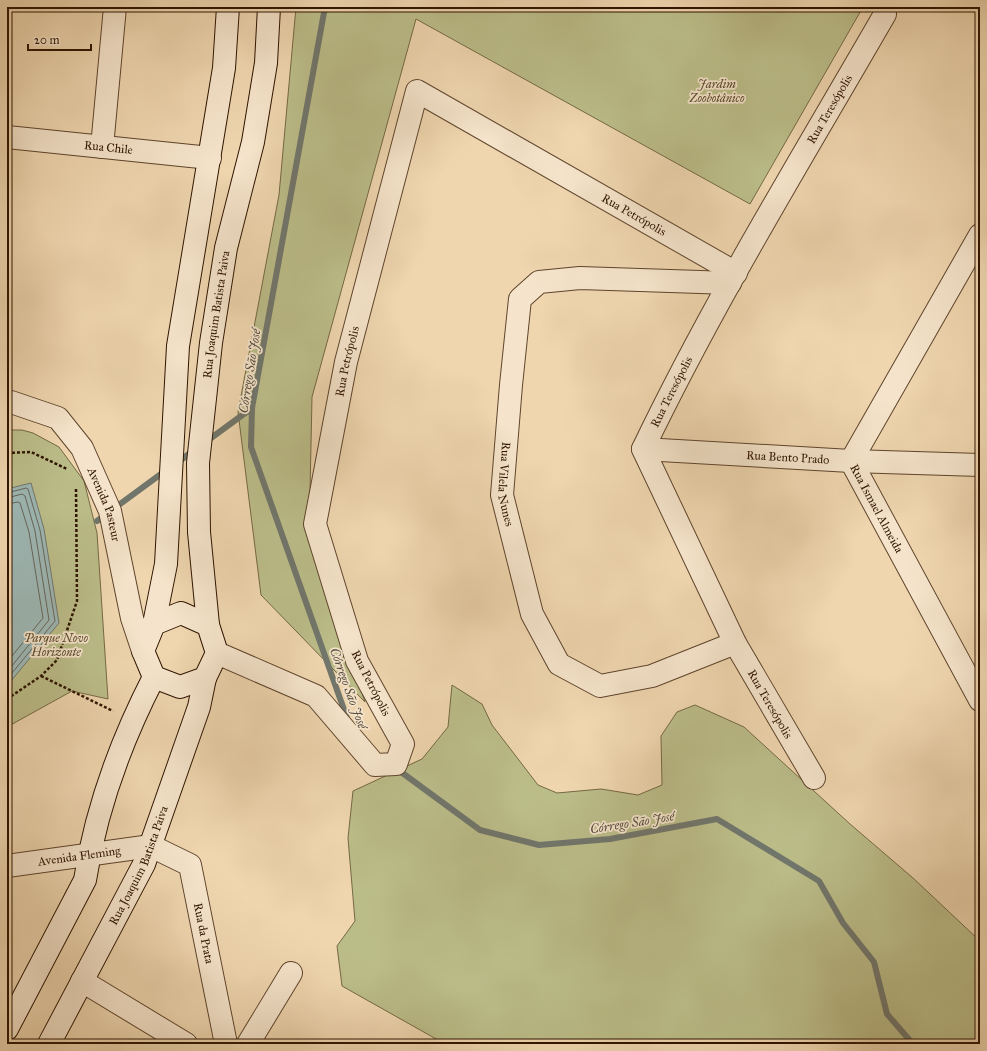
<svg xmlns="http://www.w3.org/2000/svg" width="987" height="1051" font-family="'IM FELL Great Primer',serif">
<rect width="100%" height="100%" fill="#efd6af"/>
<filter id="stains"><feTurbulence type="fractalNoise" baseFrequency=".005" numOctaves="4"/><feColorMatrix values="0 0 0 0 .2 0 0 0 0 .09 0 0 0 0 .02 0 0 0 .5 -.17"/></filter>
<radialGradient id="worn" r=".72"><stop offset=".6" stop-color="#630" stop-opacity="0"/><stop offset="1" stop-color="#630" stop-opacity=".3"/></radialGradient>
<path fill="#bbbd89" stroke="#746844" d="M296,7H863L750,204L416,19L312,397L309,540L365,702L261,595L238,412L279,195Z
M7,430H22L33,433L59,447L84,481L97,533L108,699L72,691L7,727Z
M452,685L482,704L492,725L538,785L557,793L601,789L638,795L662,785L661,736L677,712L695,705L744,727L850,824L913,878L980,941V1044H445L342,986L337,946L355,921L348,838L353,791L422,759L448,727Z"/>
<path fill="#9db7b4" stroke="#71766c" d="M31,483L44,529L59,623L11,681L7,683V489Z"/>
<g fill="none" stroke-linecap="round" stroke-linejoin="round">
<path stroke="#66665a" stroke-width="1" d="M7,493L26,488L28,489L40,530L55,621L7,679
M7,498L22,494L25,496L35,531L49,620L7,672
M7,504L18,502L20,503L29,532L43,618L7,662"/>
<path stroke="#71766c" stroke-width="6" d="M325,7L252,408L251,447L348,721
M207,441L252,408
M177,463L194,450
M97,521L165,471
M397,769L480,830L539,845L610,839L717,819L819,881L843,923L874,962L887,1014L913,1044"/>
<defs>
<g id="minor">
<path id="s1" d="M7,137L210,158"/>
<path d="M102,147L115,7"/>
<path id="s2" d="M730,283L580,278L539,282L520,299L511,385L502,495L532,614L559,664L600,686L652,676L735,643"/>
<path id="s3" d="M7,402H11L58,418L82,448L110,511L132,618L143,651"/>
<path id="s4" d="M643,449L851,461L980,465"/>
<path id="s5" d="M851,461L980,700"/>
<path d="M851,461L980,235"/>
<path id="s6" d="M217,653L316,696L375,765L396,764L403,744L357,661L315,524L346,362L417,91L736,273"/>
<path id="s7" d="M814,778L735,643L643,449C715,299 802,158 885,14"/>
<path id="s8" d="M151,846L190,865L226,1044"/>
<path d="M82,981L186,1044"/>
<path d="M248,1044L291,973"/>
</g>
<g id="tertiary">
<path id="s9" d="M7,866L151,846"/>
</g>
<g id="secondary">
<path d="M181,613L208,625L217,653L205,678L180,687L154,677L143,651L154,624Z"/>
<path d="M154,624L166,564L178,346L224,68L228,7"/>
<path id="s10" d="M208,625L199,532L198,463L211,343L226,248L253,142L266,63L269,7"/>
<path d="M7,1029L85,880C96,809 121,741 154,677"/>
<path id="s11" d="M49,1044L144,864L199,707L205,678"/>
</g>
</defs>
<use href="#minor" stroke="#5e442c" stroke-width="24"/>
<use href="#tertiary" stroke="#5e442c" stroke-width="24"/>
<use href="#secondary" stroke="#2e1400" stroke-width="24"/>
<path stroke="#2e1400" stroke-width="2.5" stroke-dasharray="3 2" stroke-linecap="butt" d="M7,453L31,452L67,469
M41,676L113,711
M7,699L41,676L57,660L77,601L76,488"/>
<use href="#minor" stroke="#f5e4cb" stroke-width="22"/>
<use href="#tertiary" stroke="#f5e4cb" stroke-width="22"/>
<use href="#secondary" stroke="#f5e4cb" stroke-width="22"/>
</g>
<g text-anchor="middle" stroke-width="3.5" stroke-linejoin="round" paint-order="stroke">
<g font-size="12" font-style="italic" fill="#584729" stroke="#f5e4cb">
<text x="717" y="88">Jardim<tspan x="717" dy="14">Zoobotânico</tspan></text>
<text x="56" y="642">Parque Novo<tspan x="56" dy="14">Horizonte</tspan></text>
</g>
<g font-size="12" fill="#2e1400" stroke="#f5e4cb">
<text dy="4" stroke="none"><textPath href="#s7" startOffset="759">Rua Teresópolis</textPath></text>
<text dy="4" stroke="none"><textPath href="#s1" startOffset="102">Rua Chile</textPath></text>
<text dy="4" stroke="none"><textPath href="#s6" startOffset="1174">Rua Petrópolis</textPath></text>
<text dy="4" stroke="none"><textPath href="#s10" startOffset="312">Rua Joaquim Batista Paiva</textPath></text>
<text dy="4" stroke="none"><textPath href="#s6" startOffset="645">Rua Petrópolis</textPath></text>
<text dy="4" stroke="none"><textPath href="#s7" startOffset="435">Rua Teresópolis</textPath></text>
<text dy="4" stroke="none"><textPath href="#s4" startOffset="145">Rua Bento Prado</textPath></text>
<text dy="4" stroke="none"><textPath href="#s2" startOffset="403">Rua Vilela Nunes</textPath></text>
<text dy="4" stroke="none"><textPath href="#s3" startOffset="153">Avenida Pasteur</textPath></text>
<text dy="4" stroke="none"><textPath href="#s5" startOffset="54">Rua Ismael Almeida</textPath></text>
<text transform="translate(371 683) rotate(63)" y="4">Rua Petrópolis</text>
<text transform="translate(770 704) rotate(60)" y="4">Rua Teresópolis</text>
<text dy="4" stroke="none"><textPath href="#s9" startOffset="73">Avenida Fleming</textPath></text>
<text dy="4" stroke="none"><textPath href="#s11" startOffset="200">Rua Joaquim Batista Paiva</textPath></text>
<text dy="4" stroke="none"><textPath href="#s8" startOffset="113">Rua da Prata</textPath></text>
</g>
<g font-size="13" font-style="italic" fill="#554d3f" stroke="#f5e4cb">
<text transform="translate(249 371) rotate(-81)" y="5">Córrego São José</text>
<text transform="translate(349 688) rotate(70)" y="5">Córrego São José</text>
<text transform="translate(632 822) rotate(-9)" y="5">Córrego São José</text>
</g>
</g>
<rect width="987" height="1051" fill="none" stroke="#efd6af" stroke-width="24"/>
<rect x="8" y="8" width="971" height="1035" fill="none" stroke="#2e1400" stroke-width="2"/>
<rect x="12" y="12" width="963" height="1027" fill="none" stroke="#2e1400"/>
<path d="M28 44v6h63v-6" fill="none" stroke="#2e1400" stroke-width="2"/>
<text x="34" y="44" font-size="12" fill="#2e1400" stroke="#f5e4cb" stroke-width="3" paint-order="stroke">20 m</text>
<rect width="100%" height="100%" filter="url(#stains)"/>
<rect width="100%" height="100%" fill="url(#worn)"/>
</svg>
